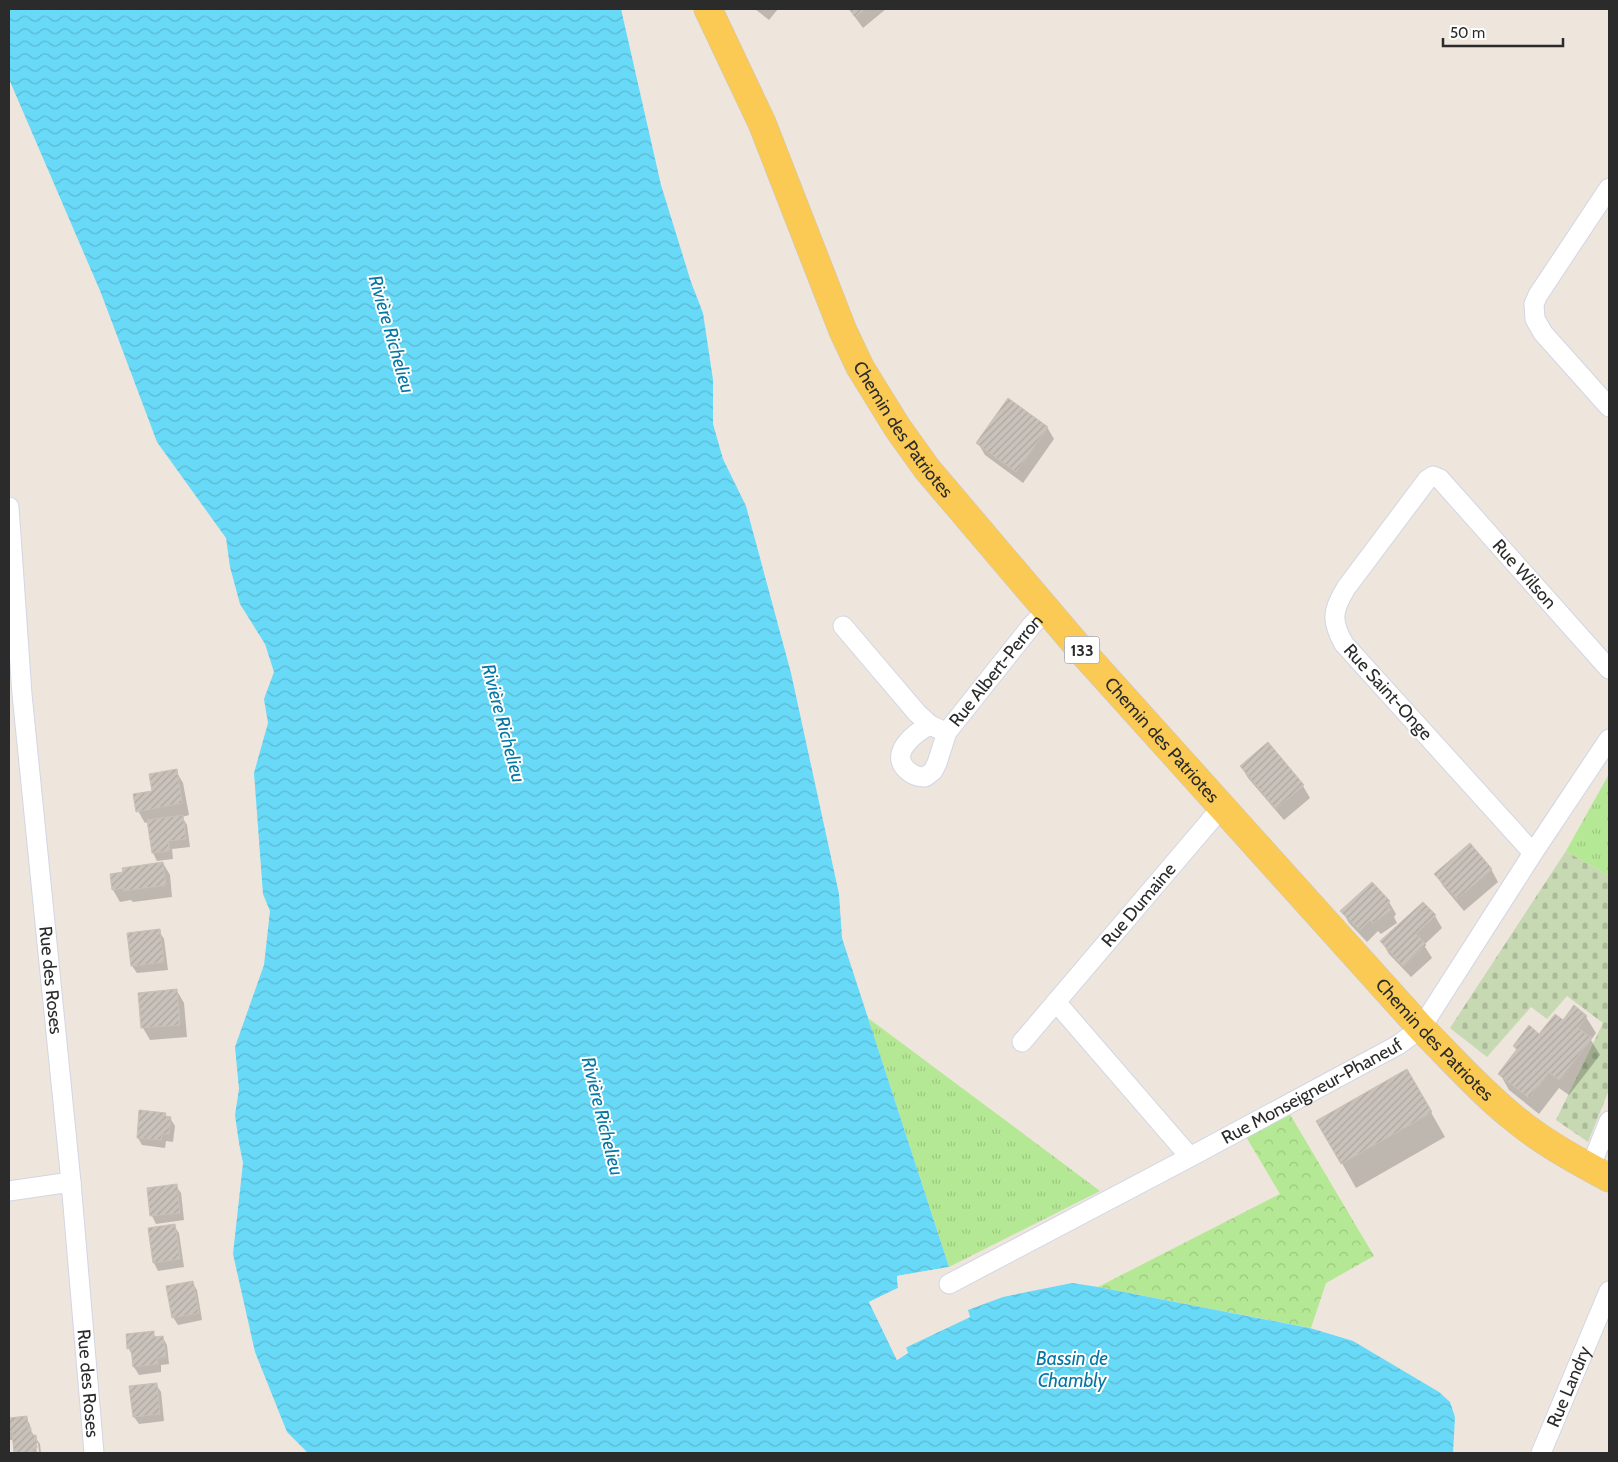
<svg xmlns="http://www.w3.org/2000/svg" width="1618" height="1462" font-family="Cabin,sans-serif">
<defs>
<pattern id="forest-crowns" width="20" height="18" patternUnits="userSpaceOnUse" patternTransform="scale(1.25)"><rect width="20" height="18" fill="#b5e894"/><path d="M2 6a3 3 0 1 1 6 0M12 15a3 3 0 1 1 6 0" fill="none" stroke="#9cc780"/></pattern>
<pattern id="cemetery-stones" width="16" height="16" patternUnits="userSpaceOnUse" patternTransform="scale(1.25)"><rect width="16" height="16" fill="#c7d9b2"/><path d="M2 7V4a2 2 0 0 1 4 0v3zM10 15v-3a2 2 0 0 1 4 0v3z" fill="#abba99"/></pattern>
<pattern id="park-tufts" width="24" height="20" patternUnits="userSpaceOnUse" patternTransform="scale(1.25)"><rect width="24" height="20" fill="#b5e894"/><path d="M3 7l-1-3M5 7V3M7 7l1-3M15 17l-1-3M17 17v-4M19 17l1-3" fill="none" stroke="#9cc780"/></pattern>
<pattern id="water-waves" width="16" height="10" patternUnits="userSpaceOnUse" patternTransform="scale(1.25)"><rect width="16" height="10" fill="#68d9f7"/><path d="M0 5q4-4 8 0t8 0" fill="none" stroke="#5abad4"/></pattern>
<pattern id="building-hatch" width="6" height="6" patternUnits="userSpaceOnUse" patternTransform="scale(1.25)"><rect width="6" height="6" fill="#c9c2bb"/><path d="M-1 1l2-2M0 6l6-6M5 7l2-2" fill="none" stroke="#ada7a1"/></pattern>
</defs>
<rect width="100%" height="100%" fill="#eee5dc"/>
<path fill="url(#forest-crowns)" d="M1288,1111L1374,1256L1326,1283L1311,1328L1098,1287L1280,1194L1245,1135Z"/>
<path fill="url(#cemetery-stones)" d="M1566,851L1609,876V1090L1588,1142L1556,1120L1603,1023L1567,996L1547,1019L1531,1007L1487,1057L1450,1028Z"/>
<path fill="url(#park-tufts)" d="M1609,774V876L1566,851Z
M868,1018L1100,1191L949,1267Z"/>
<path fill="url(#water-waves)" d="M9,9H621L661,185L691,282L703,313L713,380V424L723,459L746,506L791,673L839,894L842,938L949,1267L897,1276L898,1288L869,1302L897,1360L908,1353L905,1348L970,1317L968,1310L1003,1297L1072,1283L1098,1287L1310,1328L1353,1341L1439,1392L1450,1402L1455,1417L1453,1453H308L287,1432L255,1352L233,1254L243,1163L239,1143L235,1115L239,1089L235,1047L264,965L270,911L263,894L254,773L268,723L264,699L274,672L265,644L240,604L230,567L226,538L157,442L101,293L9,79Z"/>
<path fill="#eee5dc" d="M949,1267L950,1270L899,1278L900,1290L872,1303L898,1356L905,1352L903,1348L904,1345L967,1316L965,1310L967,1308L970,1317L906,1347L908,1353L897,1360L869,1302L898,1288L897,1276Z"/>
<path fill="#0003" d="M755,9H778L769,20Z
M849,9H886L863,28Z
M1047,427L1054,439L1023,483L985,455L978,443Z
M1241,766L1303,786L1310,798L1284,820L1248,778Z
M176,771L183,783L189,815L182,817L187,825L190,847L172,849L173,859L157,861L153,853L149,822L145,823L138,811L153,792Z
M163,863L170,875L172,897L133,902L131,900L120,902L113,890Z
M1491,869L1498,882L1464,911L1443,886L1436,874Z
M1372,884L1389,902L1396,914L1394,917L1397,923L1381,934L1378,931L1367,942L1349,923L1342,911Z
M1423,903L1435,916L1442,928L1424,945L1432,958L1411,977L1389,954L1382,942Z
M159,931L164,939L168,970L137,973L132,966Z
M177,991L184,1003L187,1037L150,1040L143,1028Z
M1574,1007L1586,1017L1596,1033L1591,1040L1600,1055L1569,1095L1559,1088L1539,1114L1509,1090L1500,1074L1517,1051L1514,1046L1540,1035L1563,1022Z
M1407,1070L1445,1137L1356,1188L1318,1121Z
M165,1114L167,1117L170,1118L175,1126L173,1142L166,1141L165,1148L142,1145L138,1138Z
M176,1186L181,1193L184,1220L156,1224L152,1216L148,1189Z
M174,1226L179,1233L184,1267L158,1271L154,1263Z
M192,1282L197,1290L202,1320L178,1325L173,1317Z
M153,1332L156,1338H163L167,1345L169,1364L161,1365V1372L139,1375L134,1367L133,1357L129,1349Z
M156,1384L161,1392L164,1421L139,1424L134,1417Z
M26,1417L30,1425L31,1431L40,1444L41,1453H39L38,1443H36L37,1453H15L14,1440H10L9,1437V1419Z"/>
<path fill="url(#building-hatch)" stroke="#c9c1b5" d="M849,9H865L855,17Z
M1008,398L1048,427L1016,472L976,443Z
M1268,742L1304,785L1276,809L1240,766Z
M177,769L182,803L136,812L133,794L152,791L149,774Z
M183,815L186,839L168,841L170,851L152,853L147,820Z
M1470,843L1492,869L1457,899L1434,874Z
M163,862L166,885L124,891V888L112,890L110,874L123,872L122,868Z
M1372,882L1390,901L1387,905L1391,910L1373,923L1370,920L1360,930L1340,911Z
M1423,902L1436,915L1416,934L1426,945L1403,966L1380,941Z
M160,929L164,962L131,966L127,933Z
M177,989L180,1025L141,1028L138,993Z
M1574,1005L1587,1016L1578,1028L1592,1038L1559,1080L1549,1072L1529,1098L1498,1074L1517,1049L1513,1046L1529,1025L1539,1034L1555,1014L1563,1020Z
M1407,1069L1432,1112L1341,1164L1316,1121Z
M139,1110L166,1113L165,1116L171,1117L169,1134H162L161,1140L137,1138Z
M177,1184L180,1213L150,1216L147,1188Z
M175,1224L180,1259L153,1263L148,1228Z
M193,1281L199,1313L172,1318L166,1286Z
M154,1331V1337L163,1336L166,1357L157,1358L158,1364L133,1367L131,1348L127,1349L126,1334Z
M157,1383L160,1414L133,1417L129,1386Z
M27,1416L28,1428H31V1436L36,1435L37,1448L32,1449L33,1453H14L12,1432H9V1418Z"/>
<g fill="none" stroke-linecap="round" stroke-linejoin="round">
<defs>
<g id="street">
<path d="M1609,188L1538,295L1534,304L1535,319L1543,333L1609,407"/>
<path id="s1" d="M9,507L22,694L71,1182L94,1453"/>
<path d="M843,626L917,713L930,725L939,729"/>
<path id="s2" d="M930,725C916,732 888,753 907,770C912,775 918,777 925,777L933,771L937,763L947,732L1032,625L1047,610"/>
<path id="s3" d="M1533,853L1344,644C1331,621 1332,611 1346,588L1427,480L1433,476L1440,479L1609,669"/>
<path d="M1056,1002L1190,1157"/>
<path id="s4" d="M1022,1042L1222,807"/>
<path d="M1590,1168L1609,1121"/>
<path d="M9,1191L71,1182"/>
<path id="s5" d="M949,1284L1190,1157L1398,1045L1421,1028L1533,853L1609,739"/>
<path id="s6" d="M1541,1453L1609,1291"/>
</g>
<g id="primary">
<path id="s7" d="M708,9L762,123L843,331L860,367L897,427L927,469L1086,656L1421,1028C1452,1059 1481,1092 1515,1119C1544,1143 1576,1160 1609,1178"/>
</g>
</defs>
<use href="#street" stroke="#d1d6e5" stroke-width="21"/>
<use href="#primary" stroke="#c8c8c8" stroke-width="29"/>
<use href="#street" stroke="#fff" stroke-width="19"/>
<use href="#primary" stroke="#faca54" stroke-width="28"/>
</g>
<g text-anchor="middle" stroke-width="4" stroke-linejoin="round" paint-order="stroke">
<rect fill="#fff" stroke="#6b6b6b" stroke-width="1" x="1064.5" y="636.5" width="35" height="27" rx="4"/>
<g font-size="16" font-weight="bold" fill="#2b2b2b">
<text x="1082" y="656">133</text>
</g>
<g font-size="18" fill="#2b2b2b" stroke="#fff">
<text dy="6" stroke="none"><textPath href="#s7" startOffset="465">Chemin des Patriotes</textPath></text>
<text dy="6" stroke="none"><textPath href="#s3" startOffset="619">Rue Wilson</textPath></text>
<text dy="6" stroke="none"><textPath href="#s2" startOffset="210">Rue Albert-Perron</textPath></text>
<text transform="translate(1388 692) rotate(48)" y="6">Rue Saint-Onge</text>
<text dy="6" stroke="none"><textPath href="#s7" startOffset="870">Chemin des Patriotes</textPath></text>
<text dy="6" stroke="none"><textPath href="#s4" startOffset="180">Rue Dumaine</textPath></text>
<text dy="6" stroke="none"><textPath href="#s1" startOffset="475">Rue des Roses</textPath></text>
<text dy="6" stroke="none"><textPath href="#s7" startOffset="1275">Chemin des Patriotes</textPath></text>
<text dy="6" stroke="none"><textPath href="#s5" startOffset="411">Rue Monseigneur-Phaneuf</textPath></text>
<text dy="6" stroke="none"><textPath href="#s1" startOffset="880">Rue des Roses</textPath></text>
<text dy="6" stroke="none"><textPath href="#s6" startOffset="72">Rue Landry</textPath></text>
</g>
<g font-size="19" font-style="italic" fill="#0477a5" stroke="#fff">
<text transform="translate(392 334) rotate(74)" y="7">Rivière Richelieu</text>
<text transform="translate(504 723) rotate(75)" y="7">Rivière Richelieu</text>
<text transform="translate(603 1116) rotate(76)" y="7">Rivière Richelieu</text>
<text x="1072" y="1365">Bassin de<tspan x="1072" dy="22">Chambly</tspan></text>
</g>
</g>
<rect width="1618" height="1462" fill="none" stroke="#2b2b2b" stroke-width="20"/>
<path d="M1443 38v8h120v-8" fill="none" stroke="#2b2b2b" stroke-width="2.5"/>
<text x="1450" y="38" font-size="15" fill="#2b2b2b" stroke="#ffffff" stroke-width="4" paint-order="stroke">50 m</text>
</svg>
